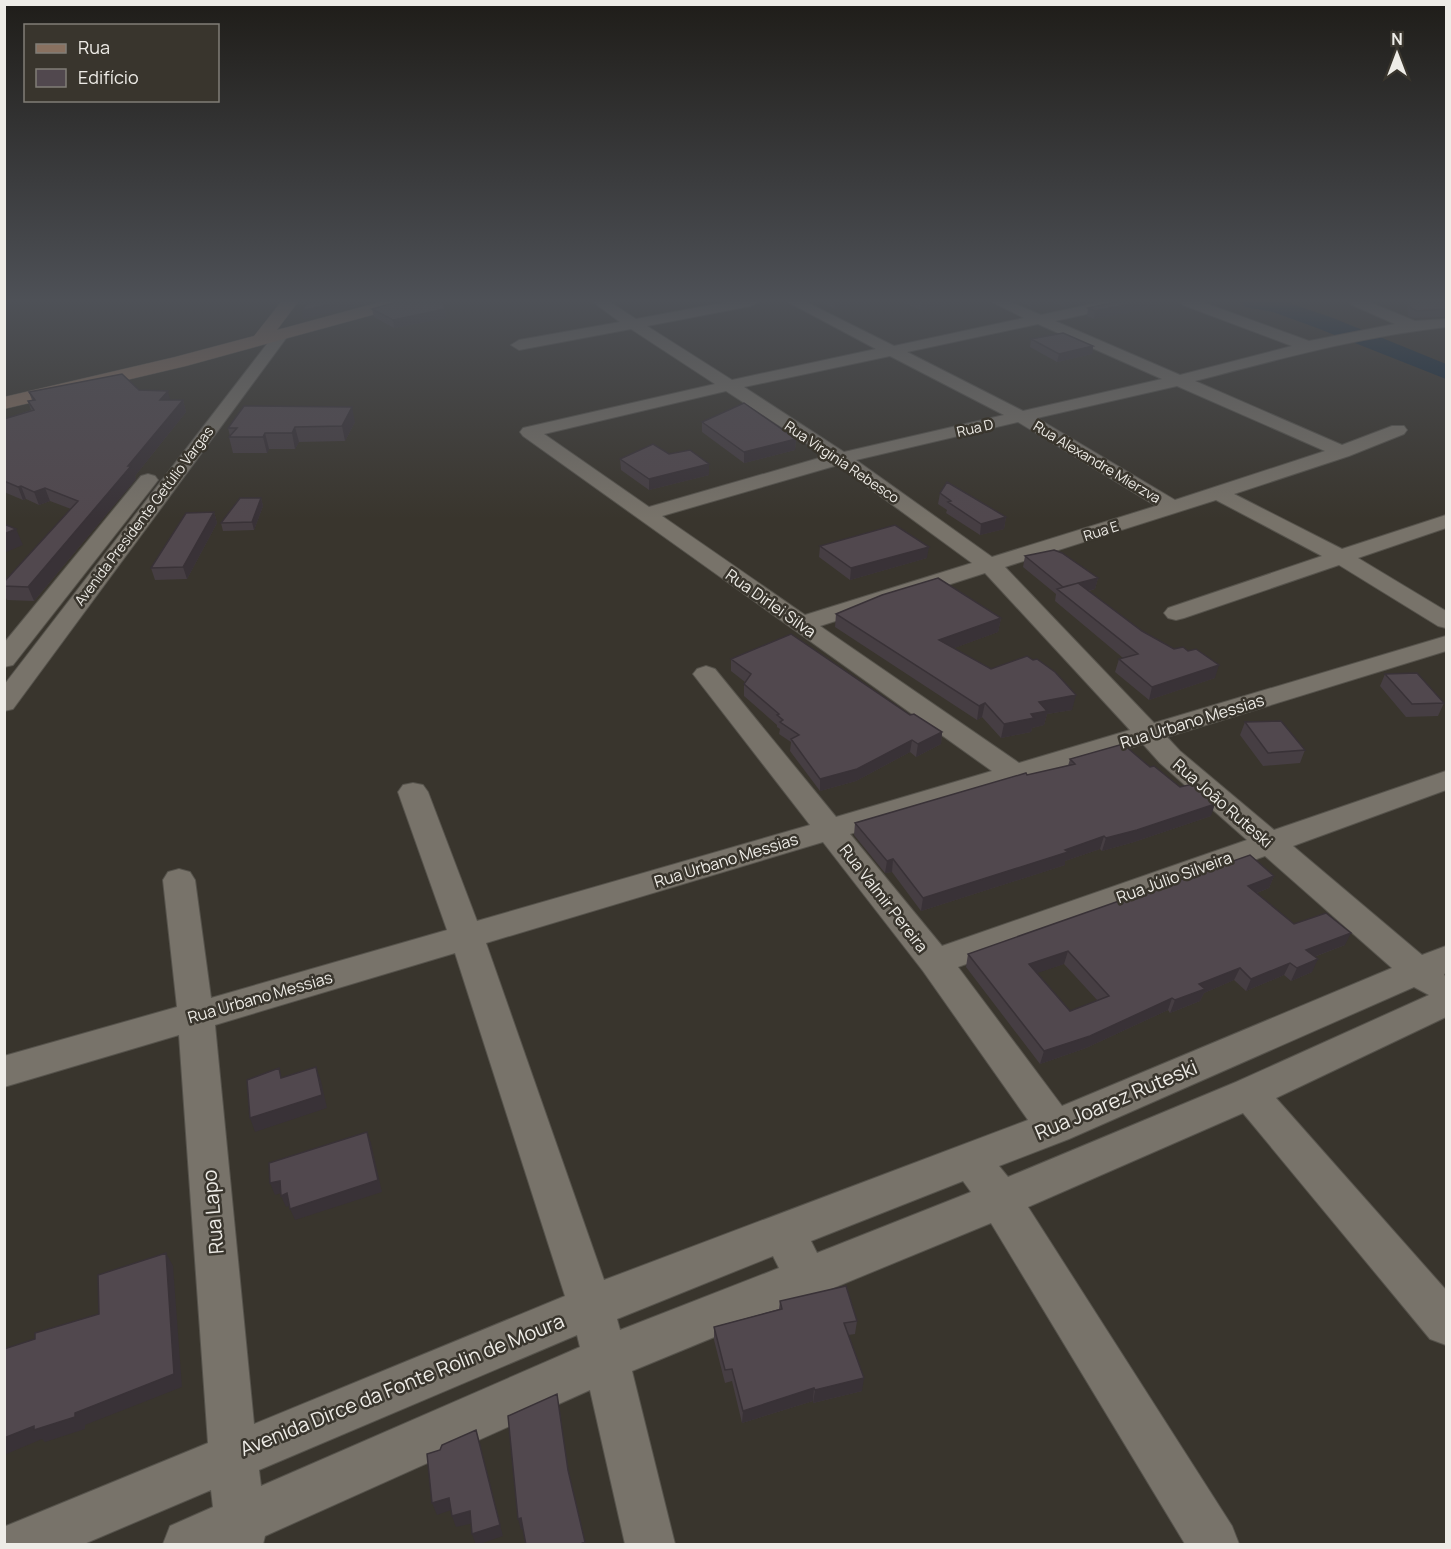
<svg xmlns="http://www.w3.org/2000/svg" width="1451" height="1549" font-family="Manrope,sans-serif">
<rect width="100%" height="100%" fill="#39352d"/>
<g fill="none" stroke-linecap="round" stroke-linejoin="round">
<path fill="#0e273b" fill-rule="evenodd" d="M1242,302H1286L1333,318L1446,364V379L1317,328L1273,312L1245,307Z"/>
<defs>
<path id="street" d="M593,302H610L636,319L727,302H758L751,306L647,326L732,380L876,349L788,302H806L894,346L1024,318L992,302H1011L1041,315L1101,302H1129L1127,305L1055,321L1180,375L1292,346L1183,305L1181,302H1202L1309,341L1395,324L1352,305L1350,302H1369L1415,321L1446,319V327C1358,337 1280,359 1195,381L1342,445L1392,426H1404L1407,430L1404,434L1349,456L1234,494L1342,549L1446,515V528L1358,558L1446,611V628L1438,626L1339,565L1184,618L1176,620L1168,618L1164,613L1168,608L1322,556L1216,500L1005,567L1154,723L1446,636V651L1167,737L1180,751L1274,830L1446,771V790L1293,846L1422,955L1446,946V973L1444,974L1446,979V1017L1276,1098L1446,1290V1345L1430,1339L1243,1113L1028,1207L1232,1526L1239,1544H1185L991,1223L632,1371L675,1544H625L590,1390L265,1536L263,1544H163L170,1526L213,1507L211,1490L84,1544H4L6,1526L208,1443L179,1035L4,1087V1056L177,1007L163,880L168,872L179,869L190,872L195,880L211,998L447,930L398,792L403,785L413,783L423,785L428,792L477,921L810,825L693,674L697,669L706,666L715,669L836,817L992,771L523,436L520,432L523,428L715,384L631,329L519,350L511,345L519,340L620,322ZM1038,324L1162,379L1023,411L907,352ZM890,356L1004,415L844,452L744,387ZM1177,386L1325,451L1175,500L1037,418ZM726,391L826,456L649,507L544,434ZM1018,422L1156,506L992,557L856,460ZM838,465L972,563L805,615L662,516ZM985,573L1130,730L1019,763L820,626ZM1143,744L1160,763L1247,840L942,946L850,834ZM823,842L923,971L1028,1120L604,1280L486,943ZM1265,856L1392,968L1062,1106L958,967ZM455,953L565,1296L254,1424L215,1025ZM1414,987L1429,995L1236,1082L1008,1177L999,1166L1069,1139ZM963,1181L971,1192L817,1253L811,1241ZM773,1256L779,1268L620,1330L617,1319ZM577,1335L580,1347L261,1486L259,1470Z
M282,329L290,334L287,337L13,709L4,711V685L277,331Z
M148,474L155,476L158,480L155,484L13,665L4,667V643L141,476Z"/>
<path id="secondary" d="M281,302H298L277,330L380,302H407L405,306L186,366L4,409V397L175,357L254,336Z"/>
</defs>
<use href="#street" stroke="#56534c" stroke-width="2"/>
<use href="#secondary" stroke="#56534c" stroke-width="1"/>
<use href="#street" fill="#78736a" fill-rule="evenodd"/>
<use href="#secondary" fill="#897160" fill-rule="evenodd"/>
</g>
<path fill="#463e43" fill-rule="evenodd" d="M298,302H371L303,319L306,305H299Z
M820,302H868L835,309Z
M903,302H965L920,310Z
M1019,302H1090L1065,307L1053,302L1031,307Z
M1116,302H1157L1156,307L1094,319L1087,316L1088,308Z
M1407,302H1446V319V317L1414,318L1408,316Z
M372,309L446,318L394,328L374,317Z
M1031,339L1093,346L1092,354L1057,362L1030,347Z
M139,390L171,400H183L186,412L135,476L136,479L34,601L7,600L4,594V582L71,509L50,501L39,505L26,499L23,500L4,492V419L31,410L28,401L32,400L29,392Z
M355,422L345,441L299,442L295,449H269L267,453H233L229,437L230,436L228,428Z
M702,422L796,439L795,450L744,463L702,432Z
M669,454L709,475L649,490L621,470L620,459Z
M940,493L1006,517L1004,529L980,535L946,513L947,510L938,504Z
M261,498L263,506L254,530L223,531L221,523Z
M214,512L217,523L187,579L155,580L151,568Z
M820,546L927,558L850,580L819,557Z
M1025,556L1098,578L1095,589L1089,591L1142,631L1215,678L1149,700L1115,672L1119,659L1123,658L1055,601L1056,594L1023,567Z
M836,614L1001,618L998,632L954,648L991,669L1072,710L1047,714L1044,725L1032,728L1031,732L1001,738L982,717L977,720L835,627Z
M731,659L910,715L942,732L941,744L916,757L910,752L856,781L820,791L790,751L791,742L779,734L780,729L777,727V725L744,696V684L745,682L731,671Z
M1385,674L1444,703L1438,716L1406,717L1380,686Z
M1245,722L1305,750L1300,763L1263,766L1240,735Z
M1070,759L1150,767L1211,816L1134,842L1102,851L1100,849L1065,861V865L921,911L892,872L885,873L854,835L855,823L1027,775L1068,766Z
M1274,876L1269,888L1257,893L1294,924L1345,945L1314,957L1312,972L1291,981L1284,975L1246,991L1234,980L1204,993L1200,1001L1170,1013L1168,1010L1086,1048L1040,1064L966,967L968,954ZM1064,964L1098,1001L1070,1011L1036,973Z
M780,1301L857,1321L855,1334L848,1335L862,1391L813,1403V1401L742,1423L732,1381L725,1383L714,1340V1327L779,1309Z"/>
<path fill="#393237" d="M337,302H371L303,319L302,311Z
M835,302H868L835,309Z
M921,302H965L920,310Z
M1031,302H1053L1031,307Z
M1066,302H1090L1065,307Z
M1140,302H1157L1156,307L1094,319L1095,311Z
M445,309L446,318L394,328L393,320Z
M1093,346L1092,354L1057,362L1059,354Z
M168,391L171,403L160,400Z
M183,400L186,412L135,476L136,479L34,601L28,587Z
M352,407L355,422L345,441L342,426Z
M295,427L299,442L295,449L292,433Z
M265,433L269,449L267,453L263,437Z
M796,439L795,450L744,463V452Z
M709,464V475L649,490V479Z
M21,486L26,499L23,500L18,487Z
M45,488L50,501L39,505L34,492Z
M261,498L263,506L254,530L252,522Z
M214,512L217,523L187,579L183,567Z
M1006,517L1004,529L980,535L981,524Z
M16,529L23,545L4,553V534Z
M929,547L927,558L850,580L851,568Z
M1098,578L1095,589L1066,596L1063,587Z
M1001,618L998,632L938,654L939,640Z
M1219,665L1215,678L1149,700L1152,687Z
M1076,695L1072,710L1047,714L1044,725L1032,728L1031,732L1001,738L1004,724L1031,714L1039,702Z
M985,703L982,717L977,720L979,706Z
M942,732L941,744L916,757L918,744Z
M912,740L910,752L856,781L820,791V779Z
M1215,804L1211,816L1134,842L1102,851L1106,838Z
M1104,836L1100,849L1065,861V865L921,911L923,898Z
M893,859L892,872L885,873L887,861Z
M1274,876L1269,888L1244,898L1248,886Z
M1351,933L1345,945L1300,962L1306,950Z
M1068,951L1064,964L1026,977L1029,964Z
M1318,959L1312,972L1291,981L1297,968Z
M1290,963L1284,975L1246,991L1251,979Z
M1240,968L1234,980L1204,993L1200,1001L1170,1013L1175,1000L1199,984Z
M1172,998L1168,1010L1086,1048L1040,1064L1044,1051Z
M316,1067L321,1081L327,1108L255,1132L250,1118Z
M367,1132L371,1143L382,1192L295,1220L290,1209Z
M280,1181L285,1192L275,1195L270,1183Z
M287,1193L292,1205L286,1207L281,1196Z
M166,1253L173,1266L182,1387L85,1425V1429L45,1442L42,1439L4,1455V1438L34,1426L75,1413Z
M864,1378L862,1391L813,1403L815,1390Z
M814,1388L813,1401L742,1423L743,1411Z
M476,1430L503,1536L477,1545H476L472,1534Z
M449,1498L454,1509L437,1515L432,1503Z
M470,1511L474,1523L456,1527L452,1516Z
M521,1518L524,1529L521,1530L518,1519Z"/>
<path fill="#51484e" stroke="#393237" stroke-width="1.5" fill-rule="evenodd" d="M308,302H337L302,311Z
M397,302H443L445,309L393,320L372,309Z
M1116,302H1140L1095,311L1088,308Z
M1410,302H1446V309L1417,311L1411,308Z
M1063,333L1093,346L1059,354L1031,339Z
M122,374L139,390L168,391L160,400H183L128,466H131L28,587L4,586V582L78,501L45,488L34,492L21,486L18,487L4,481V419L34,410L28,401L35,400L29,392Z
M744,403L796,439L744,452L702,422Z
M244,406L352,407L342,426L295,427L292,433H265L263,437H229L237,428H228Z
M653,444L669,454L690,450L709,464L649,479L620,459Z
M947,482L1006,517L981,524L948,502L951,501L940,493Z
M240,498H261L252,522L221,523Z
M214,512L183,567L151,568L186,513Z
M4,524L16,529L4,534Z
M895,525L929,547L851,568L820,546Z
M1054,550L1062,553L1098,578L1063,587L1025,556Z
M938,578L1001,618L939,640L991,669L1027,656L1033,660L1037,659L1055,672L1076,695L1039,702L1047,711L1031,714L1034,718L1004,724L985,703L979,706L836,614L882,595Z
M1078,583L1142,631L1174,649L1183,647L1188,651L1196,649L1219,665L1152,687L1119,659L1138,654L1057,589Z
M791,634L910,715L914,714L942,732L918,744L912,740L857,769L820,779L791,739L799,735L780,722L783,720L777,715L779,714L744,684L751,674L731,659Z
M1417,673L1444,703L1412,704L1385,674Z
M1281,721L1305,750L1268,753L1245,722Z
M1123,744L1150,767L1154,766L1180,787L1193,784L1215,804L1137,830L1106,838L1104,836L1065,850L1068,852L923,898L893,859L887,861L855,823L1026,773L1027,775L1075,764L1070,759Z
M1250,855L1274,876L1248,886L1294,924L1326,913L1351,933L1306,950L1318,959L1297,968L1290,963L1251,979L1240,968L1199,984L1205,989L1175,1000L1172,998L1090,1036L1044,1051L968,954ZM1068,951L1109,996L1070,1011L1029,964Z
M316,1067L322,1095L250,1118L247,1080L279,1068L281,1078Z
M367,1132L378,1180L290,1209L287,1193L281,1196L280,1181L270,1183L269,1163Z
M166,1253L174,1374L75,1413V1417L34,1430V1426L4,1438V1349L35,1339V1333L99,1314L98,1275Z
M846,1286L857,1321L844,1323L864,1378L815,1390L814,1388L743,1411L732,1369L725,1370L714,1327L782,1309L780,1301Z
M557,1394L568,1470L585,1542L578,1545H526L521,1518L518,1519L508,1416Z
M476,1430L500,1525L472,1534L470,1511L452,1516L449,1498L432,1503L427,1454L440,1450L442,1445Z"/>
<linearGradient id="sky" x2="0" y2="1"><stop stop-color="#1f1d19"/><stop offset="0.58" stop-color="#4e5157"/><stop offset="1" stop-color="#4e5157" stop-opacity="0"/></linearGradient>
<rect width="1451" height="519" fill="url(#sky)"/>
<g text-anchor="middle" stroke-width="5" stroke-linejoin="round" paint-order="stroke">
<g font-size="14" fill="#eeece7" stroke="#39352d">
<text transform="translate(975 428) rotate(-13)" y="5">Rua D</text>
<text transform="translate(842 462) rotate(34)" y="5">Rua Virginia Rebesco</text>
<text transform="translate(1097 462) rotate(31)" y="5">Rua Alexandre Mierzva</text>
<text transform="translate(144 516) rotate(-53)" y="5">Avenida Presidente Getúlio Vargas</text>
<text transform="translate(1101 531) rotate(-18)" y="5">Rua E</text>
</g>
<g font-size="16" fill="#eeece7" stroke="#39352d">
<text transform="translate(771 603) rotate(35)" y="6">Rua Dirlei Silva</text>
<text transform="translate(1192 721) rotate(-17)" y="6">Rua Urbano Messias</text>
<text transform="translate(1223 803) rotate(41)" y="6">Rua João Ruteski</text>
<text transform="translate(726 860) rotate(-17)" y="6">Rua Urbano Messias</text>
<text transform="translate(1174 877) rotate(-20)" y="6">Rua Júlio Silveira</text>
<text transform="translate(884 898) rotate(52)" y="6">Rua Valmir Pereira</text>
<text transform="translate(260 997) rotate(-16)" y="6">Rua Urbano Messias</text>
</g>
<g font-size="20" fill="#eeece7" stroke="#39352d">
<text transform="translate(1116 1100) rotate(-23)" y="7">Rua Joarez Ruteski</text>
<text transform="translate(213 1212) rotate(-95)" y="7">Rua Lapo</text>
<text transform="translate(402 1385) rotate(-22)" y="7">Avenida Dirce da Fonte Rolin de Moura</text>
</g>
</g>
<rect width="1451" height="1549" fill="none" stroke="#eeece7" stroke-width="12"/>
<rect x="24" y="24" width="195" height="78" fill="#39352d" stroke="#817e77" stroke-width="1.5"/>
<rect x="36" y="44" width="30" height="9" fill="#897160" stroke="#817e77" stroke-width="1.5"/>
<text x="78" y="54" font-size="18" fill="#eeece7">Rua</text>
<rect x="36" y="69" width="30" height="18" fill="#51484e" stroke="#817e77" stroke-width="1.5"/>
<text x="78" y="84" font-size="18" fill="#eeece7">Edifício</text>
<g transform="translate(1397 54)" stroke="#39352d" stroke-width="4.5" paint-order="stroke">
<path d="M0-4.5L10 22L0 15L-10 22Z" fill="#eeece7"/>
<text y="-9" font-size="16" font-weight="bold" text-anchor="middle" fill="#eeece7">N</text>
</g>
</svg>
